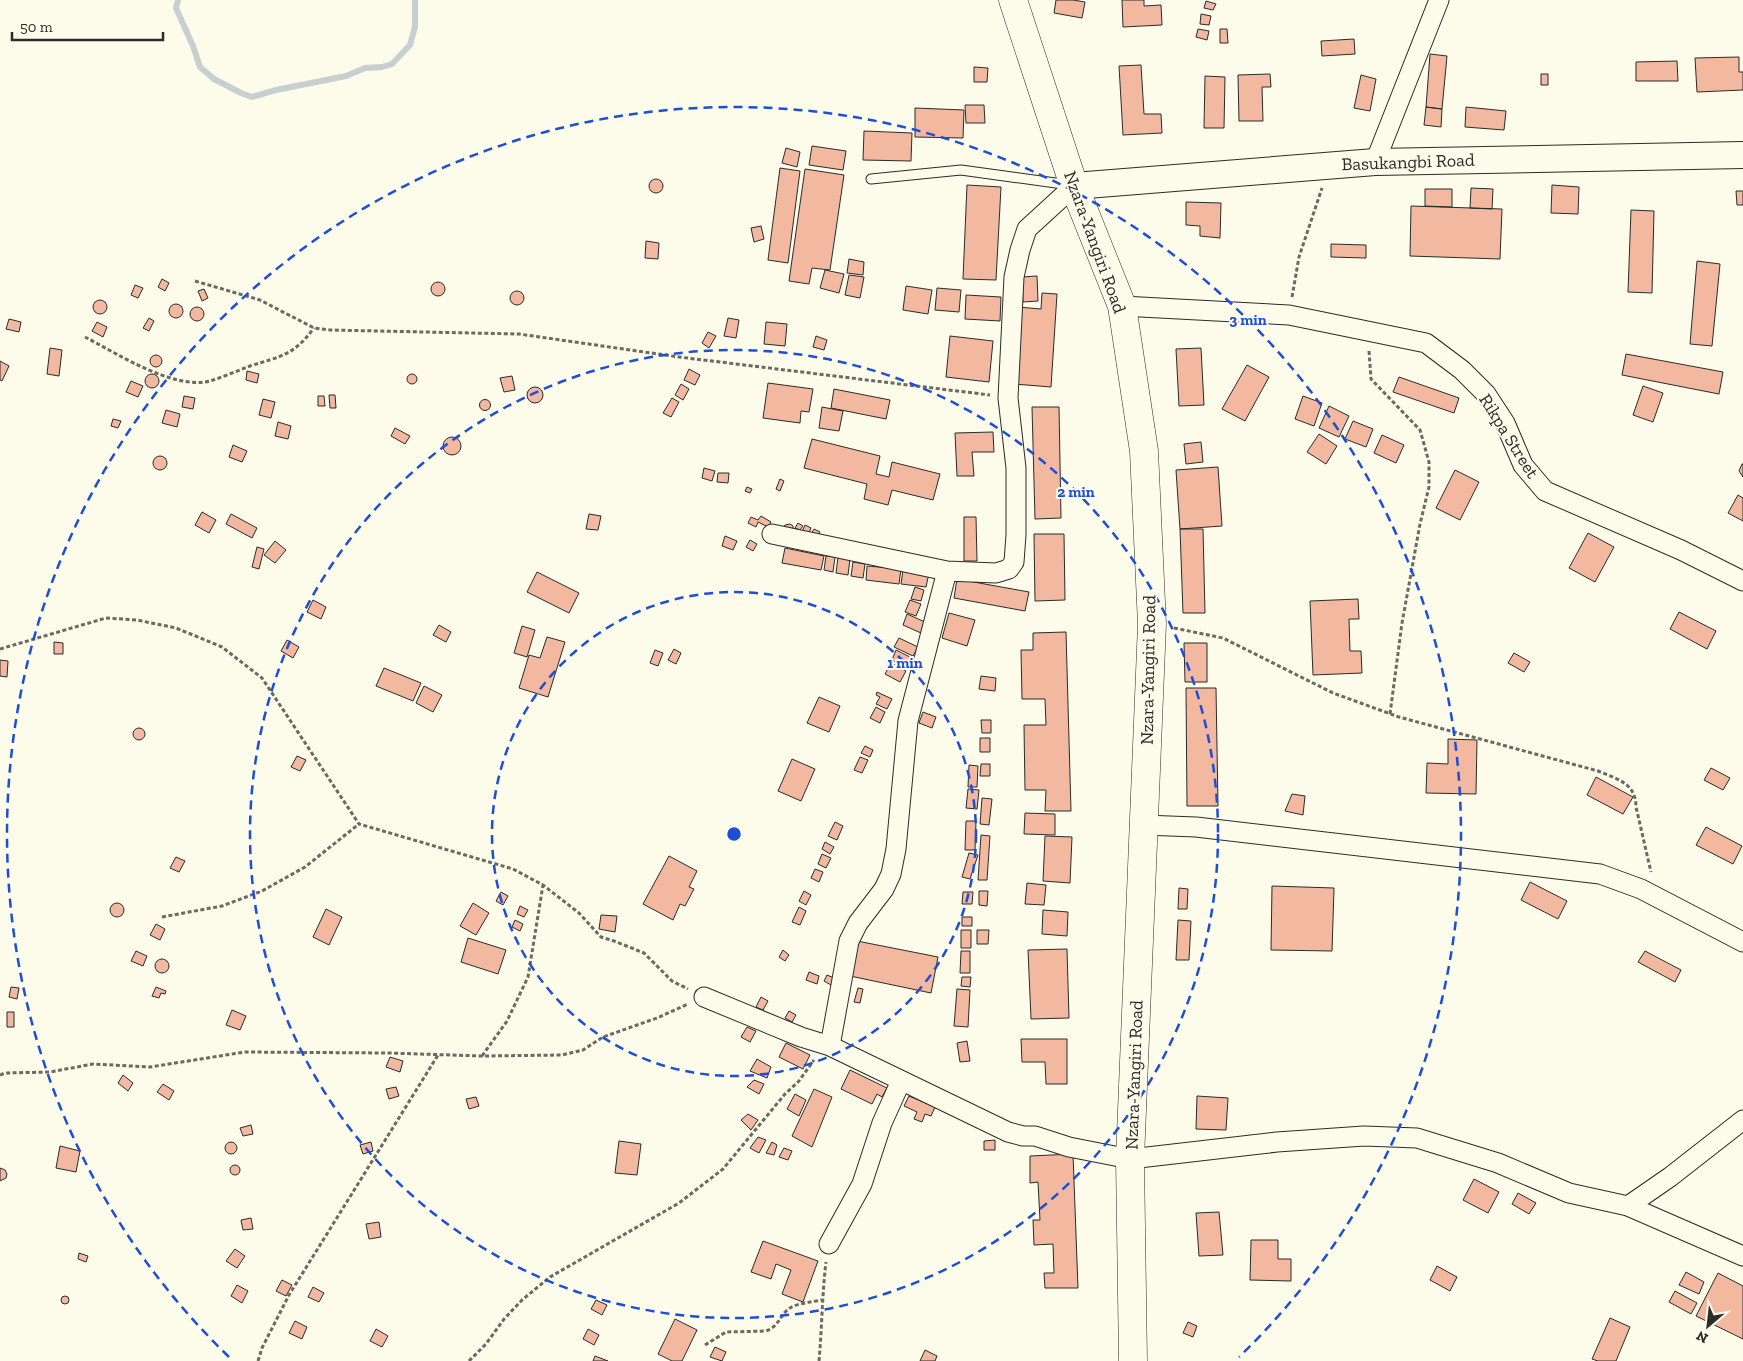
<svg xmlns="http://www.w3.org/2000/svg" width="1743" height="1361" font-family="'Zilla Slab',serif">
<rect width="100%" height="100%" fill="#fdfbea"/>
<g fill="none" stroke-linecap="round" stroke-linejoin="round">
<path stroke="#c7d0d0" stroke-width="6" d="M178,0L176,8L193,46L200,67L214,79L241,93L252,97L276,90L346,76L365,68L382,67L392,64L410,45L415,27V0"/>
</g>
<path fill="#f2b8a0" stroke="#2b2b2b" d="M1056,0H1073L1085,2L1082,18L1054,13Z
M1122,0H1144V6L1161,5L1162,25L1123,27Z
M1206,1L1216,4L1213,10L1204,8Z
M1201,14L1211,16L1209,25L1200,24Z
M1198,29L1209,31L1207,40L1196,37Z
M1220,29H1227L1228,43H1220Z
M1354,39L1355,54L1322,56L1321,41Z
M1430,54L1447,56L1442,109L1426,107Z
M1739,57V72H1743V90L1697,92L1695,58Z
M1677,61L1678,81H1636V62Z
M1141,65L1144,114H1161L1162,133L1123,135L1119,66Z
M974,67L988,68L987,82H974Z
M1270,74L1271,87H1262L1263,121H1239L1238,75Z
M1541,74H1548V85H1541Z
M1361,75L1376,79L1370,111L1354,108Z
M1205,76L1225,77L1224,128H1204Z
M965,105H984L985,123H966Z
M1426,107L1442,109L1441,127L1424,125Z
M1466,107L1506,111L1504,130L1465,127Z
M915,108L964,110L963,138L915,137Z
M864,131L912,133L911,161L863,160Z
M812,146L846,151L843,170L809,165Z
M786,148L800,152L797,167L782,163Z
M780,168L800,171L788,263L768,260Z
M805,169L844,175L830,270L812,268L809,284L789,281Z
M649 186a7 7 0 1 1 14 0a7 7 0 1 1-14 0Z
M967,185L1001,187L996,280L963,279Z
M1552,185L1579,187L1578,214L1551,213Z
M1471,188L1493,189L1492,209L1470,208Z
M1425,189H1452V207L1425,206Z
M1736,191H1743V205H1737Z
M1186,202L1221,203L1220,238L1200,236V226L1186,225Z
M1411,206L1502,209L1500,259L1410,256Z
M1631,210L1654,211L1652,293L1628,292Z
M761,226L764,239L754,242L751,228Z
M646,241L659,243L658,259L645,258Z
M1331,244L1366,245V258L1331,257Z
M849,259L864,262L863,275L847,273Z
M1697,261L1720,264L1712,346L1690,344Z
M825,270L844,274L839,293L820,288Z
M849,275L864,277L860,298L845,295Z
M1037,276L1038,301L1023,302L1022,277Z
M162,279L169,283L165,291L158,287Z
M431 289a7 7 0 1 1 14 0a7 7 0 1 1-14 0Z
M135,285L143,288L138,298L131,295Z
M906,286L932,290L928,314L903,310Z
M937,288L961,290L959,312L935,310Z
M204,289L208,298L202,301L198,291Z
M510 298a7 7 0 1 1 14 0a7 7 0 1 1-14 0Z
M1042,293L1057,294L1051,387L1014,384L1018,307L1041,309Z
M966,295L1001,297L1000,321L965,319Z
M93 307a7 7 0 1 1 14 0a7 7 0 1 1-14 0Z
M169 311a7 7 0 1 1 14 0a7 7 0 1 1-14 0Z
M190 314a7 7 0 1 1 14 0a7 7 0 1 1-14 0Z
M149,318L154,321L149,331L143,328Z
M728,318L739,320L736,338L724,336Z
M9,319L21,322L19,332L6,329Z
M97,322L107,327L103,337L92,331Z
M766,322L787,324L785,346L764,344Z
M708,332L716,336L709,348L702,343Z
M816,336L827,340L824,350L813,347Z
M950,336L993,341L989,382L946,377Z
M50,348L62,350L59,376L47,374Z
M1201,348L1204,405L1179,406L1176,349Z
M1626,354L1723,372L1719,394L1622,375Z
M150 361a6 6 0 1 1 12 0a6 6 0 1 1-12 0Z
M0,361L9,366L2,381L0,380Z
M1247,365L1269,377L1245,421L1222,409Z
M689,369L700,375L695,385L684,380Z
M247,371L259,374L257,383L246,380Z
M407 379a5 5 0 1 1 10 0a5 5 0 1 1-10 0Z
M145 381a7 7 0 1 1 14 0a7 7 0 1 1-14 0Z
M512,376L515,390L504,392L500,378Z
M1399,377L1459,398L1454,413L1393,392Z
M131,381L143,386L138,397L126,392Z
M768,383L813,389L809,412L801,411L800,423L763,418Z
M681,384L689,389L683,400L675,395Z
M1643,386L1663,393L1653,422L1633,415Z
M527 395a8 8 0 1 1 16 0a8 8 0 1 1-16 0Z
M834,389L890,400L886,419L831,408Z
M329,395H335L336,408H330Z
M184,396L195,398L193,409L182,407Z
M318,396H324L325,406H318Z
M1303,396L1322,403L1314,426L1295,419Z
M672,398L679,402L671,417L663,413Z
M263,399L275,402L271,418L259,415Z
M479.5 405a5.5 5.5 0 1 1 11 0a5.5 5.5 0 1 1-11 0Z
M1329,406L1349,416L1339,437L1319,428Z
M822,407L843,411L839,431L819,428Z
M1032,407H1059L1061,518L1035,519Z
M166,410L180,414L177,427L162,423Z
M113,419L121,421L118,428L111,426Z
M1353,421L1373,429L1366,447L1345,439Z
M278,422L291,426L288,439L275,436Z
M395,428L410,436L405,444L391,436Z
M993,432L994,452H972L974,476H957L955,433Z
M1319,434L1337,446L1326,464L1307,452Z
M1382,435L1404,445L1396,463L1374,453Z
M443 446a9 9 0 1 1 18 0a9 9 0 1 1-18 0Z
M812,439L880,456L876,474L889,477L892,462L940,474L933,500L892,490L888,505L864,499L867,484L804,468Z
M1201,442L1203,462L1186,464L1184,444Z
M233,445L247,451L242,462L229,457Z
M153 463a7 7 0 1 1 14 0a7 7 0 1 1-14 0Z
M1742,464H1743V477L1739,471Z
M1218,467L1222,526L1180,529L1176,470Z
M704,468L715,471L712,481L702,478Z
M1455,470L1479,482L1460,520L1436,508Z
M718,473H729L728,483L717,482Z
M780,479L784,481L780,491L776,489Z
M747,487L752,489L750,493L745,491Z
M1738,495L1743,498V521L1728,513Z
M202,512L216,520L209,533L195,525Z
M231,514L257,528L252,538L226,524Z
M589,514L601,516L598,530L586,529Z
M761,516L771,522L768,527L758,522L756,527L748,523L751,517L758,520Z
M964,517H976L977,561H964Z
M798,523L803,526L800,530L795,528Z
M790,524L793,526V531L784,527L785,525Z
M805,525L811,528L808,535L802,532Z
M814,529L820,532L817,539L810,536Z
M1180,529H1203L1205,613H1183Z
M1588,533L1614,547L1595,582L1569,568Z
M1034,534H1064L1065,600L1035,601Z
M725,536L737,541L733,550L722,546Z
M750,540L757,544L753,551L746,547Z
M275,541L286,550L275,563L264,555Z
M257,547L264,549L259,569L252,567Z
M785,548L824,556L821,570L782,563Z
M826,556L835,557L833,572L824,570Z
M838,557L850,559L848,575L836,573Z
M853,562L865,564L863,578L851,576Z
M867,566L901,569L899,584L866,580Z
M903,570L929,573L926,587L901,584Z
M537,572L579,593L569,613L527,592Z
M957,579L1029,592L1025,611L954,598Z
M915,587L924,590L921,601L911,599Z
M1358,599L1359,619H1349L1350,651H1361L1362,673L1313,675L1310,601Z
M313,600L326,607L321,619L307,612Z
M910,600L921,604L916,616L905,612Z
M1679,612L1716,631L1707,649L1670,629Z
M949,613L975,620L967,646L942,638Z
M907,614L925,622L921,633L903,625Z
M439,625L451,632L446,642L433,635Z
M522,626L535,630L527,657L514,653Z
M1066,632L1071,811H1045L1046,790H1025L1024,725H1046L1045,699H1022L1021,650H1033V633Z
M547,637L565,642L548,697L519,688L529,655L540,658Z
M899,638L918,647L913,656L894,647Z
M287,640L299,647L293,658L281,651Z
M54,642L63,643V654H54Z
M1184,643H1207V682H1185Z
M674,649L681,653L676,664L668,660Z
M655,650L663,653L658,666L650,663Z
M896,650L912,658L907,668L892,660Z
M1514,653L1530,662L1524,672L1508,663Z
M0,660L8,661L7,677L0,676Z
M891,663L906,671L900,682L885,674Z
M384,668L421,683L413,701L376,686Z
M981,676L996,678L995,691L979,689Z
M424,686L442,695L433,712L416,703Z
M1186,688H1216L1218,806H1187Z
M877,692L892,699L887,709L876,704L880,697L876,695Z
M819,697L840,706L829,732L807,723Z
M876,707L885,712L880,723L870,718Z
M923,712L936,717L932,728L919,723Z
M981,720H991V733H982Z
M133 734a6 6 0 1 1 12 0a6 6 0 1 1-12 0Z
M980,738H990V752H980Z
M1448,739L1477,740L1476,794L1426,793L1427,763L1448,764Z
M865,746L873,750L870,757L861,753Z
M297,756L306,760L300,771L291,767Z
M860,757L868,760L862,773L854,770Z
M792,759L815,769L801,801L778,791Z
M981,764H990V776H980Z
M969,765L978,766L977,787H968Z
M1711,768L1730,778L1723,790L1704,780Z
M1596,777L1633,797L1623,814L1587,795Z
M968,789L979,790L977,809L966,808Z
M1292,794L1305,796L1303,815L1285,811Z
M982,798L992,799L989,825L980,824Z
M1025,813L1055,814V835L1024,834Z
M966,821H976L975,850H965Z
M835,822L843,826L837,840L828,836Z
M1706,827L1742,846L1733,864L1696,845Z
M981,835L990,836L987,880H978Z
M1045,836L1072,837L1070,883L1043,881Z
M825,842L834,847L830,854L822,849Z
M969,853L978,855L970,879L962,877Z
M822,854L831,858L826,868L818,864Z
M669,856L697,871L689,887L694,889L685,906L680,904L673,920L643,904Z
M176,857L185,861L179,872L170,868Z
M815,869L823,872L819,882L811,878Z
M1530,882L1567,901L1558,919L1521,900Z
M1027,883L1046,885L1044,905L1025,904Z
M1272,886L1334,888L1332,951L1271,950Z
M1179,888L1188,889L1187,909H1178Z
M804,891L811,895L806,905L799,901Z
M979,891H988L987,906L979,905Z
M501,892L508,896L503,905L496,901Z
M963,892H973L972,904H962Z
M473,903L489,913L476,935L460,926Z
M110 910a7 7 0 1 1 14 0a7 7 0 1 1-14 0Z
M520,906L528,910L524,917L517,914Z
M799,907L806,911L800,925L792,922Z
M326,909L342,917L329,945L313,937Z
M1043,910L1068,912L1067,936L1042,934Z
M601,915L617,916L615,932L599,929Z
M962,917H972V926H962Z
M515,920L523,924L520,931L512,927Z
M1178,920L1191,921L1189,960H1176Z
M156,924L165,929L160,940L150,935Z
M961,930H971V948H961Z
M977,930H989L988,944H977Z
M468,938L506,950L498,974L461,962Z
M857,941L938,957L931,993L850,976Z
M1067,949L1069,1018L1031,1019L1028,950Z
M783,950L789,955L785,961L779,957Z
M136,951L147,956L143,966L131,961Z
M961,951H970V973H960Z
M1645,951L1681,970L1675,982L1638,962Z
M155 966a7 7 0 1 1 14 0a7 7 0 1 1-14 0Z
M809,972L819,976L817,984L806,980Z
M827,975L834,978L831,985L824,981Z
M962,977H971L970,987L961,986Z
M11,987L19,988L17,999L9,997Z
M156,987L166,991L165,994L161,993L159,998L152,996Z
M858,988L863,989L860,1003L854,1002Z
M957,989L970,990L968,1027L954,1026Z
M761,997L768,1001L763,1010L756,1007Z
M232,1010L246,1016L240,1030L226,1025Z
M789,1011L796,1015L792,1022L785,1018Z
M7,1012H14V1027H7Z
M747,1027L756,1031L750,1042L741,1037Z
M1021,1039H1067V1084H1046L1045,1062H1022Z
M967,1041L970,1061L960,1062L957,1043Z
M786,1043L810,1055L803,1069L779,1057Z
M390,1057L403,1061L400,1072L386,1067Z
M757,1059L771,1067L767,1078L750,1071Z
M850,1070L887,1088L882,1097L877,1094L872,1104L841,1089Z
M123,1075L133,1083L128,1091L118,1083Z
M754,1080L764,1084L759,1094L747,1087Z
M163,1084L174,1091L169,1100L157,1092Z
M396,1087L399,1096L389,1099L386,1089Z
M814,1089L832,1097L812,1147L792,1136Z
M795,1094L806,1100L799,1116L787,1109Z
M909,1096L935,1107L931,1116L925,1114L922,1122L914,1119L917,1112L904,1106Z
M1197,1096L1228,1098L1226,1130L1196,1129Z
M476,1097L479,1106L469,1109L466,1099Z
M748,1114L758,1120L751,1130L741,1120Z
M251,1125L253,1134L243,1136L240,1128Z
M758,1137L766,1140L759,1153L750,1148Z
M995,1140V1150H984V1141Z
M619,1141L641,1144L637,1175L615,1173Z
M225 1148a6 6 0 1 1 12 0a6 6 0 1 1-12 0Z
M371,1142L373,1151L363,1154L360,1145Z
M772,1142L777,1145L774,1155L766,1153Z
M60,1146L80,1151L76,1172L56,1168Z
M784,1148L792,1151L788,1160L779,1157Z
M1073,1154L1078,1288H1045L1044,1273H1054L1053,1244L1034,1245L1033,1220H1040L1038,1182L1030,1183V1156Z
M230 1170a5 5 0 1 1 10 0a5 5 0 1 1-10 0Z
M0,1168L5,1170L7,1174L6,1178L0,1181Z
M1474,1179L1499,1192L1488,1213L1463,1200Z
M1518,1193L1536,1203L1529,1214L1512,1204Z
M1219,1212L1223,1255L1199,1256L1196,1213Z
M251,1218L253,1229L243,1230L241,1220Z
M379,1222L381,1237L369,1239L366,1224Z
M1251,1240H1278V1259H1291V1281L1250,1280Z
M763,1241L818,1261L803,1302L782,1294L791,1270L776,1264L771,1279L751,1272Z
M235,1249L245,1256L237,1268L226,1261Z
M79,1253L88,1256L86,1262L78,1259Z
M1437,1266L1457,1277L1450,1291L1430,1280Z
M1686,1272L1704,1282L1699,1294L1679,1285Z
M1718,1273L1743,1286V1339L1696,1316Z
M282,1280L292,1285L286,1296L276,1291Z
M237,1285L248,1291L242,1303L231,1296Z
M313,1287L324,1293L319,1302L308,1297Z
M1675,1291L1697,1303L1691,1314L1669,1302Z
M61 1300a4 4 0 1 1 8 0a4 4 0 1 1-8 0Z
M596,1300L607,1305L602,1315L591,1309Z
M1610,1318L1630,1327L1616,1361H1598L1592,1359Z
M675,1319L697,1330L682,1361H672L658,1354Z
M295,1321L307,1327L302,1339L289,1333Z
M1188,1322L1197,1326L1193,1337L1183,1333Z
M376,1329L388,1336L382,1347L370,1341Z
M588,1329L599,1335L594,1345L583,1339Z
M715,1347L726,1352L722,1361L710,1357Z
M925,1350L937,1356L935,1361H920Z
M595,1356L608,1361H593Z"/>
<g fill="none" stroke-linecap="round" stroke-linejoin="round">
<defs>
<path id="lane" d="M871,179L961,170L1070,185"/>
<path id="street" d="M1375,162L1439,0
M1122,306L1289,315L1426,343L1462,370L1486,394L1505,423L1523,465L1545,491L1681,550L1743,581
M772,534L947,571L996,573L1009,569L1014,562L1016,535V468L1008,398L1014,277L1020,250L1027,229L1074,186
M1143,825L1196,827L1600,874L1641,889L1743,942
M704,997L801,1037L830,1046L1008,1132L1023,1136H1035L1069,1147L1130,1159L1277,1142L1364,1136L1417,1138L1498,1163L1569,1193L1628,1206L1670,1177L1743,1120
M830,1046L849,941L858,923L884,889L891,874L896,849L908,721L947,571
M1628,1206L1743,1256
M829,1244L862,1184L882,1123L901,1081"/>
<path id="secondary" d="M1074,186L1375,162L1743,155"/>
<path id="primary" d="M1013,0L1074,186L1122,306L1144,451L1152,624L1130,1159L1133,1361"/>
</defs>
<use href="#lane" stroke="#2b2b2b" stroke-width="11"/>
<use href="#street" stroke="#2b2b2b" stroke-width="21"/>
<use href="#secondary" stroke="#2b2b2b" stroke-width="28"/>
<use href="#primary" stroke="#2b2b2b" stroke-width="29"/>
<path stroke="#6a6964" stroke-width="3" stroke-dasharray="4 2.5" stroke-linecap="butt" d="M195,281L260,300L314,328L330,330L519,334L679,357L990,395
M1292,297L1299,257L1322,188
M85,337C118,354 173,390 210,381C223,377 237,371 250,366C281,356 293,356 314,328
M1369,351L1371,379L1420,430L1429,462V487L1420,524L1402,623L1390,714
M1174,628L1223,638L1333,693L1399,717L1598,771C1617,779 1636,783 1636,807L1651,872
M0,649L106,618L137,620L176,628L222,647L262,678L359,824L513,869L543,885L579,913L601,937L614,941L644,953L672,981L688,989
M162,917L222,906L262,891L305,867L359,824
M482,1056L507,1021L528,977L543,885
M0,1075L5,1073L50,1072L93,1064L150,1067L245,1052L388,1053L482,1056L562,1055L583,1050L603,1037L657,1018L688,1004
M705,1345L726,1332L766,1331C780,1326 779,1315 790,1308C798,1303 812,1302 822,1300
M258,1361L262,1348L289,1295L438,1055
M469,1361L486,1344L504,1319L522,1300L550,1277L679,1203L723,1169L785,1094L799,1081L814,1060
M819,1361C822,1328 822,1295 826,1262"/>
<use href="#lane" stroke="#fdfbea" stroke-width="9"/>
<use href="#street" stroke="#fdfbea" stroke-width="19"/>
<use href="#secondary" stroke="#fdfbea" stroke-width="26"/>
<use href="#primary" stroke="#fdfbea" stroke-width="28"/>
</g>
<g fill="none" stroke="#1d4ed8" stroke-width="2.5" stroke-dasharray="9 6">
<circle cx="734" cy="834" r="242"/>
<circle cx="734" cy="834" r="484"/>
<path d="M229 1357A727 727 0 1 1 1239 1357"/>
</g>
<g text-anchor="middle" stroke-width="4" stroke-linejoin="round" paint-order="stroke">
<g font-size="18" fill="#2b2b2b" stroke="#fdfbea">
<text transform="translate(1408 162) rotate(-2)" y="6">Basukangbi Road</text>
<text transform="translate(1095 242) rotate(70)" y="6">Nzara-Yangiri Road</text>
<text transform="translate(1509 436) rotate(58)" y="6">Rikpa Street</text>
<text transform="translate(1148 670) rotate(-89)" y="6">Nzara-Yangiri Road</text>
<text transform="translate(1134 1075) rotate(-88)" y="6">Nzara-Yangiri Road</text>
</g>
</g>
<circle cx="734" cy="834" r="8" fill="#1d4ed8" stroke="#fdfbea" stroke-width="2.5"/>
<g font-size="15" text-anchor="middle" font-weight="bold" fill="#1d4ed8" stroke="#fdfbea" stroke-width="4" stroke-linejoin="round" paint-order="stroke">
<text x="1248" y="325">3 min</text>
<text x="1076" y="497">2 min</text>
<text x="905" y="668">1 min</text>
</g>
<g transform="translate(1708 1326) rotate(208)" stroke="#fdfbea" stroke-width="4" paint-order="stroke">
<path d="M0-4L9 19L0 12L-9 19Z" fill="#2b2b2b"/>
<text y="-8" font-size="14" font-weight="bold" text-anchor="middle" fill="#2b2b2b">N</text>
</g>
<path d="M12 32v8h151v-8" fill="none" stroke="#2b2b2b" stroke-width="2.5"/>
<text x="20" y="32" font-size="15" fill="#2b2b2b" stroke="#fdfbea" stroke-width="4" paint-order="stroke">50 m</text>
</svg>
